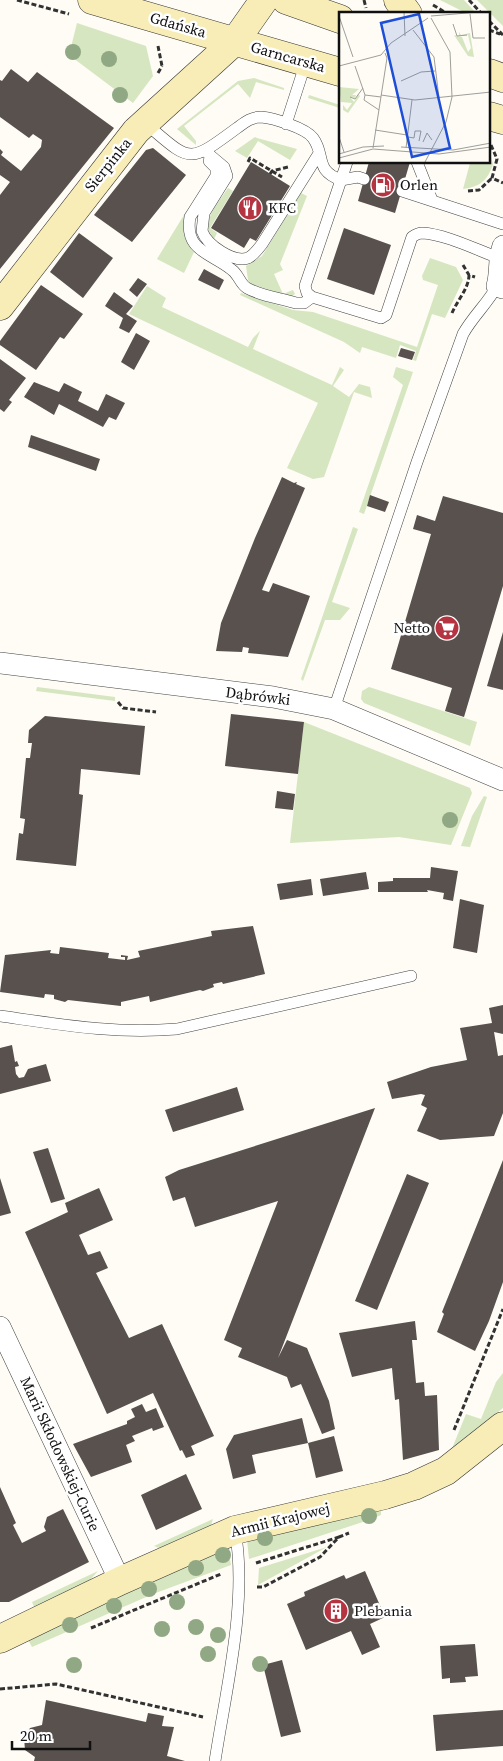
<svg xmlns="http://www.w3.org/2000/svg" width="503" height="1761" font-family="'Source Serif 4',serif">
<rect width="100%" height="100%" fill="#fefcf5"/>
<path fill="#d6e6c0" d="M440,0H464L477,14H468Z
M477,0H503V26Z
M77,23L146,46L153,76L133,103L69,55Z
M254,78L284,88V90L256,82L250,98L238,84L184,126L196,141V145L177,129L238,81Z
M309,95L340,105V108L308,98Z
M255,137L257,138L297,149L290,160L258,141L247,158L235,151Z
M489,150L493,164C488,180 480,187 463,189L470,163L489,162Z
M228,188L233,191L210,228L217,233L214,239C198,223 219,202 228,188Z
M301,193L307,196L280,264L283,270L274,274L283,294L293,290L295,294L291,297L251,284L248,280L246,266L262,256Z
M187,210C181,225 184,240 194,252L184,273L157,259Z
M430,258L456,267L463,280L445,318L432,314L416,361L413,360L416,351L400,345L396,358L362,347L360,353L344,342L240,295L241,293L293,310L313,312L417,347L438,285L423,280L422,276Z
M147,286L166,298L162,307L248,347L253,338L260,331L253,349L332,385L340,367L344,370L333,386L349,397L359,384L370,387L372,398L354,392L324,477L313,479L287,468L318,403L129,314Z
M396,367L413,372L364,514L359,512L403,385L393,377Z
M353,527L358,529L332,602L350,608L340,620H325L303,681L301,679Z
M37,687L115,697V701L36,691Z
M369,687L477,722L470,746L364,703L361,699L362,691Z
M304,722L470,788L472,793L451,845L399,837L290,843Z
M484,796L487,797L470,847L461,846L472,816Z
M503,1373V1408L451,1451L466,1414L481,1419L496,1382Z
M381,1509V1515L369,1520L249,1559L247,1540Z
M213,1519L211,1525L159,1548L154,1546Z
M228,1547L231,1565L153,1594L32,1647L27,1638Z
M327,1547L258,1585L259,1568Z
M98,1571L89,1581L34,1607L32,1602Z"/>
<path fill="#58514e" d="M11,69L28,82L37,72L114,128L0,269V195L10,182L0,175V149L3,152L1,155L21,171L41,147L42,140L33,134L29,138L0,117V80L2,81Z
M153,148L186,175L132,242L94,215L146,150Z
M251,162L290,186L256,241L250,238L244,248L211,228Z
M369,162H410L395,213L358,201Z
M344,228L391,245L374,295L327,279Z
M79,233L113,258L83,298L50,272Z
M204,269L224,280L219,290L198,280Z
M138,278L147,284L137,297L129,290Z
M41,285L83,314L64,339L60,337L36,370L0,345V341Z
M114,292L133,306L126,314L137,321L129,333L119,328L123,318L105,306Z
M136,333L150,341L134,370L121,362Z
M401,348L415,352L412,360L398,356Z
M0,359L26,378L9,400L12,402L4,412L0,409Z
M34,382L59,392L64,383L82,392L78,401L98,411L106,394L125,403L116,420L109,417L103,427L59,404L54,415L24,397Z
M31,435L100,459L96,471L28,447Z
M282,477L294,483L297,482L296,484L305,488L262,590L269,592L273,583L310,596L288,657L248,653L249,648L243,647L242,652L216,651L221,623L255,538Z
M370,495L389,502L385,512L367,506Z
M443,496L503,513V586L464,717L445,711L452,688L391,669L431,534L413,529L417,515L435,521Z
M503,632V690L487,686Z
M231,714L304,722L298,774L225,766Z
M45,716L145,726L140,775L81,769L79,794L83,795L76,866L16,860L19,833L23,834L25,819L20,818L26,758H30L32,743H28L29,730Z
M277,791L295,794L293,810L275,808Z
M431,867L458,871L453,901L443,899L444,893L427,890L428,892H378V882L393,881V878H430Z
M366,872L369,889L323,896L320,879Z
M311,879L313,895L280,900L277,884Z
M460,899L484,905L477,953L453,948Z
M253,926L265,974L223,984L222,982L213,984L214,987L203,991L200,990L150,1002L149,996L121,1002V1006L68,1000L65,1002L54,999V995L45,994L44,998L0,992L5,955L51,950L50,953L59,954L60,947L109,953L108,958L125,960V957H121V955L128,956L127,960L140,957L138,951L212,936L211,931Z
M503,1005V1034L494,1032L498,1056L503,1055V1113L494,1136L440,1140L417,1131L427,1108L421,1105L425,1095L421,1094L392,1099L387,1082L431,1067L467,1060L460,1028L492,1023L489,1008Z
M12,1045L15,1062L17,1061L19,1066L15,1067L16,1074L19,1078L24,1077L28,1069L46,1064L51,1081L0,1094V1048Z
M237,1087L244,1110L173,1132L165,1110Z
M375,1108L278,1358L287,1340L307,1348L329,1401L335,1429L322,1434L301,1384L291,1388L287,1377L238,1357L242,1348L224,1340L278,1201L195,1227L185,1197L173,1201L165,1177L179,1170Z
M48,1148L65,1199L51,1203L33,1152Z
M503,1160V1282L489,1321L475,1351L437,1332L444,1314L442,1312Z
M407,1174L429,1183L377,1310L355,1301Z
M0,1178L11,1213L0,1216Z
M99,1188L113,1220L79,1235L88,1255L100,1251L108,1268L96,1273L129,1338L162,1324L214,1436L191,1446L195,1455L186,1458L182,1450L180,1451L153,1393L107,1414L25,1232L68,1212L65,1203Z
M415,1321L417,1340H412L416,1383L424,1382L425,1396L437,1395L439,1450L403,1460L399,1399L395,1400L392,1368L352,1377L339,1333Z
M142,1404L146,1412L156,1408L164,1427L153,1431L152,1428L132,1436L135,1441L126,1445L132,1462L91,1477L73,1444L127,1424V1421L135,1417L131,1409Z
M302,1418L308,1443L252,1455L256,1473L233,1479L226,1449L234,1435Z
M334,1436L343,1471L316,1478L308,1443Z
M186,1474L202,1509L156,1530L141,1495Z
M0,1487L16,1523L13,1525L22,1543L46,1531L44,1527L47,1517L63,1509L89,1562L9,1602H0Z
M365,1571L385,1617L370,1624L380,1647L362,1655L351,1631L306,1650L287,1604L305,1596L304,1592L344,1575L346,1579Z
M475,1644L478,1676L465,1677L466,1682L450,1683V1678L442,1679L440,1646Z
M282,1660L301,1732L281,1737L263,1665Z
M46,1700L146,1722L148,1713L164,1716L162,1726L174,1727L167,1756L185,1761H34L35,1757L25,1750L24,1738L30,1728L42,1725Z
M503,1710V1746L436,1751L433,1715Z"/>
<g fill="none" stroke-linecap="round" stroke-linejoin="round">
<defs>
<path id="lane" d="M145,123C191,162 187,165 237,128C244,123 251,117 261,117C273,118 306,128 313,138C326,156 314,170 341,180L347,162
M286,124L306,62
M205,151L224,167L227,176L204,213L202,231C207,245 233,263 248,258C254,255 258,249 262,244L318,155
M209,161L216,168V176L190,217C184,252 212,253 232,270C239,275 240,284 247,288C261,296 280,298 296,303H304L312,297
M417,162L432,200
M364,179L358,177L341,180L305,286L307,293L312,297L381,318L386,315L412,237C415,235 418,233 422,233C445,234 477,250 499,258
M402,191L503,224
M334,709L417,462L463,334C473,316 488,303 497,286
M0,1016C63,1025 114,1034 177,1029L411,976
M215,1761C226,1689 248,1601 235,1530"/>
<path id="street" d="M503,246C498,259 501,272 497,286L503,288
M0,663L273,697L334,709L503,780
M0,1327L120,1581"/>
<path id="secondary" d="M92,0L340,72
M286,0L340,19
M398,0L408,14
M489,73L503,78
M489,116L503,120
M0,306L136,131L235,41L264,0
M0,1639L120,1581L235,1530L385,1495L414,1486L446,1471L503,1426"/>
</defs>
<use href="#lane" stroke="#434343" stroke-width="12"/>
<use href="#street" stroke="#434343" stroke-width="22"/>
<use href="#secondary" stroke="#323232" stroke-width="29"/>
<path stroke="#323232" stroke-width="3" stroke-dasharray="5 2.5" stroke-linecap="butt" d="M17,0L69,14
M364,0L366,8
M469,0L482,14
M433,5L448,14
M489,21L503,35
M489,30L500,34
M158,46L162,66
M158,73L162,66
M491,145L497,159L492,178L503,183
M248,162L250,158L282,177
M270,174L272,171L288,167
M468,191L479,190L492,178
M463,265L469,275L475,277
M452,313C457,301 469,288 469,275
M118,702L123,708L156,712
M454,1430L503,1309
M256,1563L339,1537
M257,1587H263L320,1557L339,1537L349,1533
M91,1628L221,1574
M0,1689L56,1684L203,1717"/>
<use href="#lane" stroke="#fff" stroke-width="11"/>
<use href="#street" stroke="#fff" stroke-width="21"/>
<use href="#secondary" stroke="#f8edb6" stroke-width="28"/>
</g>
<g fill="#90a883">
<circle cx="73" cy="52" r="8"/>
<circle cx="109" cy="59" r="8"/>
<circle cx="120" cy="95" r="8"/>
<circle cx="450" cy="820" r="8"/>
<circle cx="369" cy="1516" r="8"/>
<circle cx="265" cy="1538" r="8"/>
<circle cx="223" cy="1555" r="8"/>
<circle cx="196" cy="1568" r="8"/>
<circle cx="149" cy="1589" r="8"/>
<circle cx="177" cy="1602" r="8"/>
<circle cx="114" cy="1606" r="8"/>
<circle cx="70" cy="1625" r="8"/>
<circle cx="196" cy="1627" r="8"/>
<circle cx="162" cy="1629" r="8"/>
<circle cx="218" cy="1635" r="8"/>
<circle cx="208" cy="1654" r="8"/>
<circle cx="260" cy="1664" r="8"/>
<circle cx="74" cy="1665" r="8"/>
</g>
<defs>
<symbol id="fuel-disc" viewBox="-11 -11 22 22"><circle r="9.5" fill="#b53441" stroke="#fff"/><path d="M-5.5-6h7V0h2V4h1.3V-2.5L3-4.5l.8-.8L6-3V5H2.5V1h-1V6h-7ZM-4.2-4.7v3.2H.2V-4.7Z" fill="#fff"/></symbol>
<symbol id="restaurant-disc" viewBox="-11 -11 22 22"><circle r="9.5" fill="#b53441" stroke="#fff"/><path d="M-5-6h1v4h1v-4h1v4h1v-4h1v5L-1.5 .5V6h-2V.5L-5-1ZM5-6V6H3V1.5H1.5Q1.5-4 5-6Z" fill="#fff"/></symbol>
<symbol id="supermarket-disc" viewBox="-11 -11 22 22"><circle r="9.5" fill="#b53441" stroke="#fff"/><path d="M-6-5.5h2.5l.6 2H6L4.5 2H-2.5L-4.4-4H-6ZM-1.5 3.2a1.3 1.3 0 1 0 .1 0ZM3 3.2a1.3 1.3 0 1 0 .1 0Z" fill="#fff"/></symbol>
<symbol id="building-disc" viewBox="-11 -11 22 22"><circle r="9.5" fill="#b53441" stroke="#fff"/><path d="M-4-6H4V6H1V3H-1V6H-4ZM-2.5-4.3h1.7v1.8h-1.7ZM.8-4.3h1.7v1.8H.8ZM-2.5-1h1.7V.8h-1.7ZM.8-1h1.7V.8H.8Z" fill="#fff"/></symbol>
</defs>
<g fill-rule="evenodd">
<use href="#fuel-disc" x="369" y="171" width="28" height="28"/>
<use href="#restaurant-disc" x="236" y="194" width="28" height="28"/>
<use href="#supermarket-disc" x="433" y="614" width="28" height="28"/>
<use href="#building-disc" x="322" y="1597" width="28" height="28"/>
</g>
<g text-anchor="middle" stroke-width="5" stroke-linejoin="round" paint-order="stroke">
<g font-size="15" fill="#101010" stroke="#fff">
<text transform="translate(178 25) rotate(16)" y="5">Gdańska</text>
<text transform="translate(288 57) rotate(16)" y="5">Garncarska</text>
<text transform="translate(108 165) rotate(-51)" y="5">Sierpinka</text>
<text transform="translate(258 696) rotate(7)" y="5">Dąbrówki</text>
<text transform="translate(60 1454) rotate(65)" y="5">Marii Skłodowskiej-Curie</text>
<text transform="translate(280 1520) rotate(-14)" y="5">Armii Krajowej</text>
</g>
<g font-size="15" fill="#101010" stroke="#fff" text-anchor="start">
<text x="400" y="190">Orlen</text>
<text x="268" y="213">KFC</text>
<text x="430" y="633" text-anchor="end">Netto</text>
<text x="354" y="1616">Plebania</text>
</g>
</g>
<g transform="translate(339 12)">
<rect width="151" height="151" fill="#fefcf5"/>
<path d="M120,20L122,23L131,21L135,45L129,44L115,23L123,25L129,40L132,36L129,23L120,24ZM0,75L20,77L13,83H17L16,86L11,85L15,90L19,82L21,84L9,101L4,98V93L8,98L13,91L2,90Z" fill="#d6e6c0"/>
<path fill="none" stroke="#9f9e99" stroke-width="1" d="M65,0L66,24M131,2L134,26H146M0,4L14,45M92,4L140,0M114,12L118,24L128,23M74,18L95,45L100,86M0,54L42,43L52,31L89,6M16,54L26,83L42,85M62,69L82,60L96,59M26,83L25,88L40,98M42,83L76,88L152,80M11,85L16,87L24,76M36,118L68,123M0,125L5,140M69,125L75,126L76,119H82L80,129M84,130L88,121L93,128M62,135L114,138L152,131M34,136L48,46L46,41M67,136L73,88M0,142L24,135L45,134M0,146L34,137L100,142L152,135M86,150L107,110L113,85L111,40L92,6"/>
<path fill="#1d4ed8" fill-opacity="0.15" stroke="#1d4ed8" stroke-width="2.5" d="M80,2L111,136L73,145L42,11Z"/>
<rect width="151" height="151" fill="none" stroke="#101010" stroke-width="2.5"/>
</g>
<path d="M12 1741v8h78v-8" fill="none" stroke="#101010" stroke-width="2.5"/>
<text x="20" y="1741" font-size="15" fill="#101010" stroke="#ffffff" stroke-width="4" paint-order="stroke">20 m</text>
</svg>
